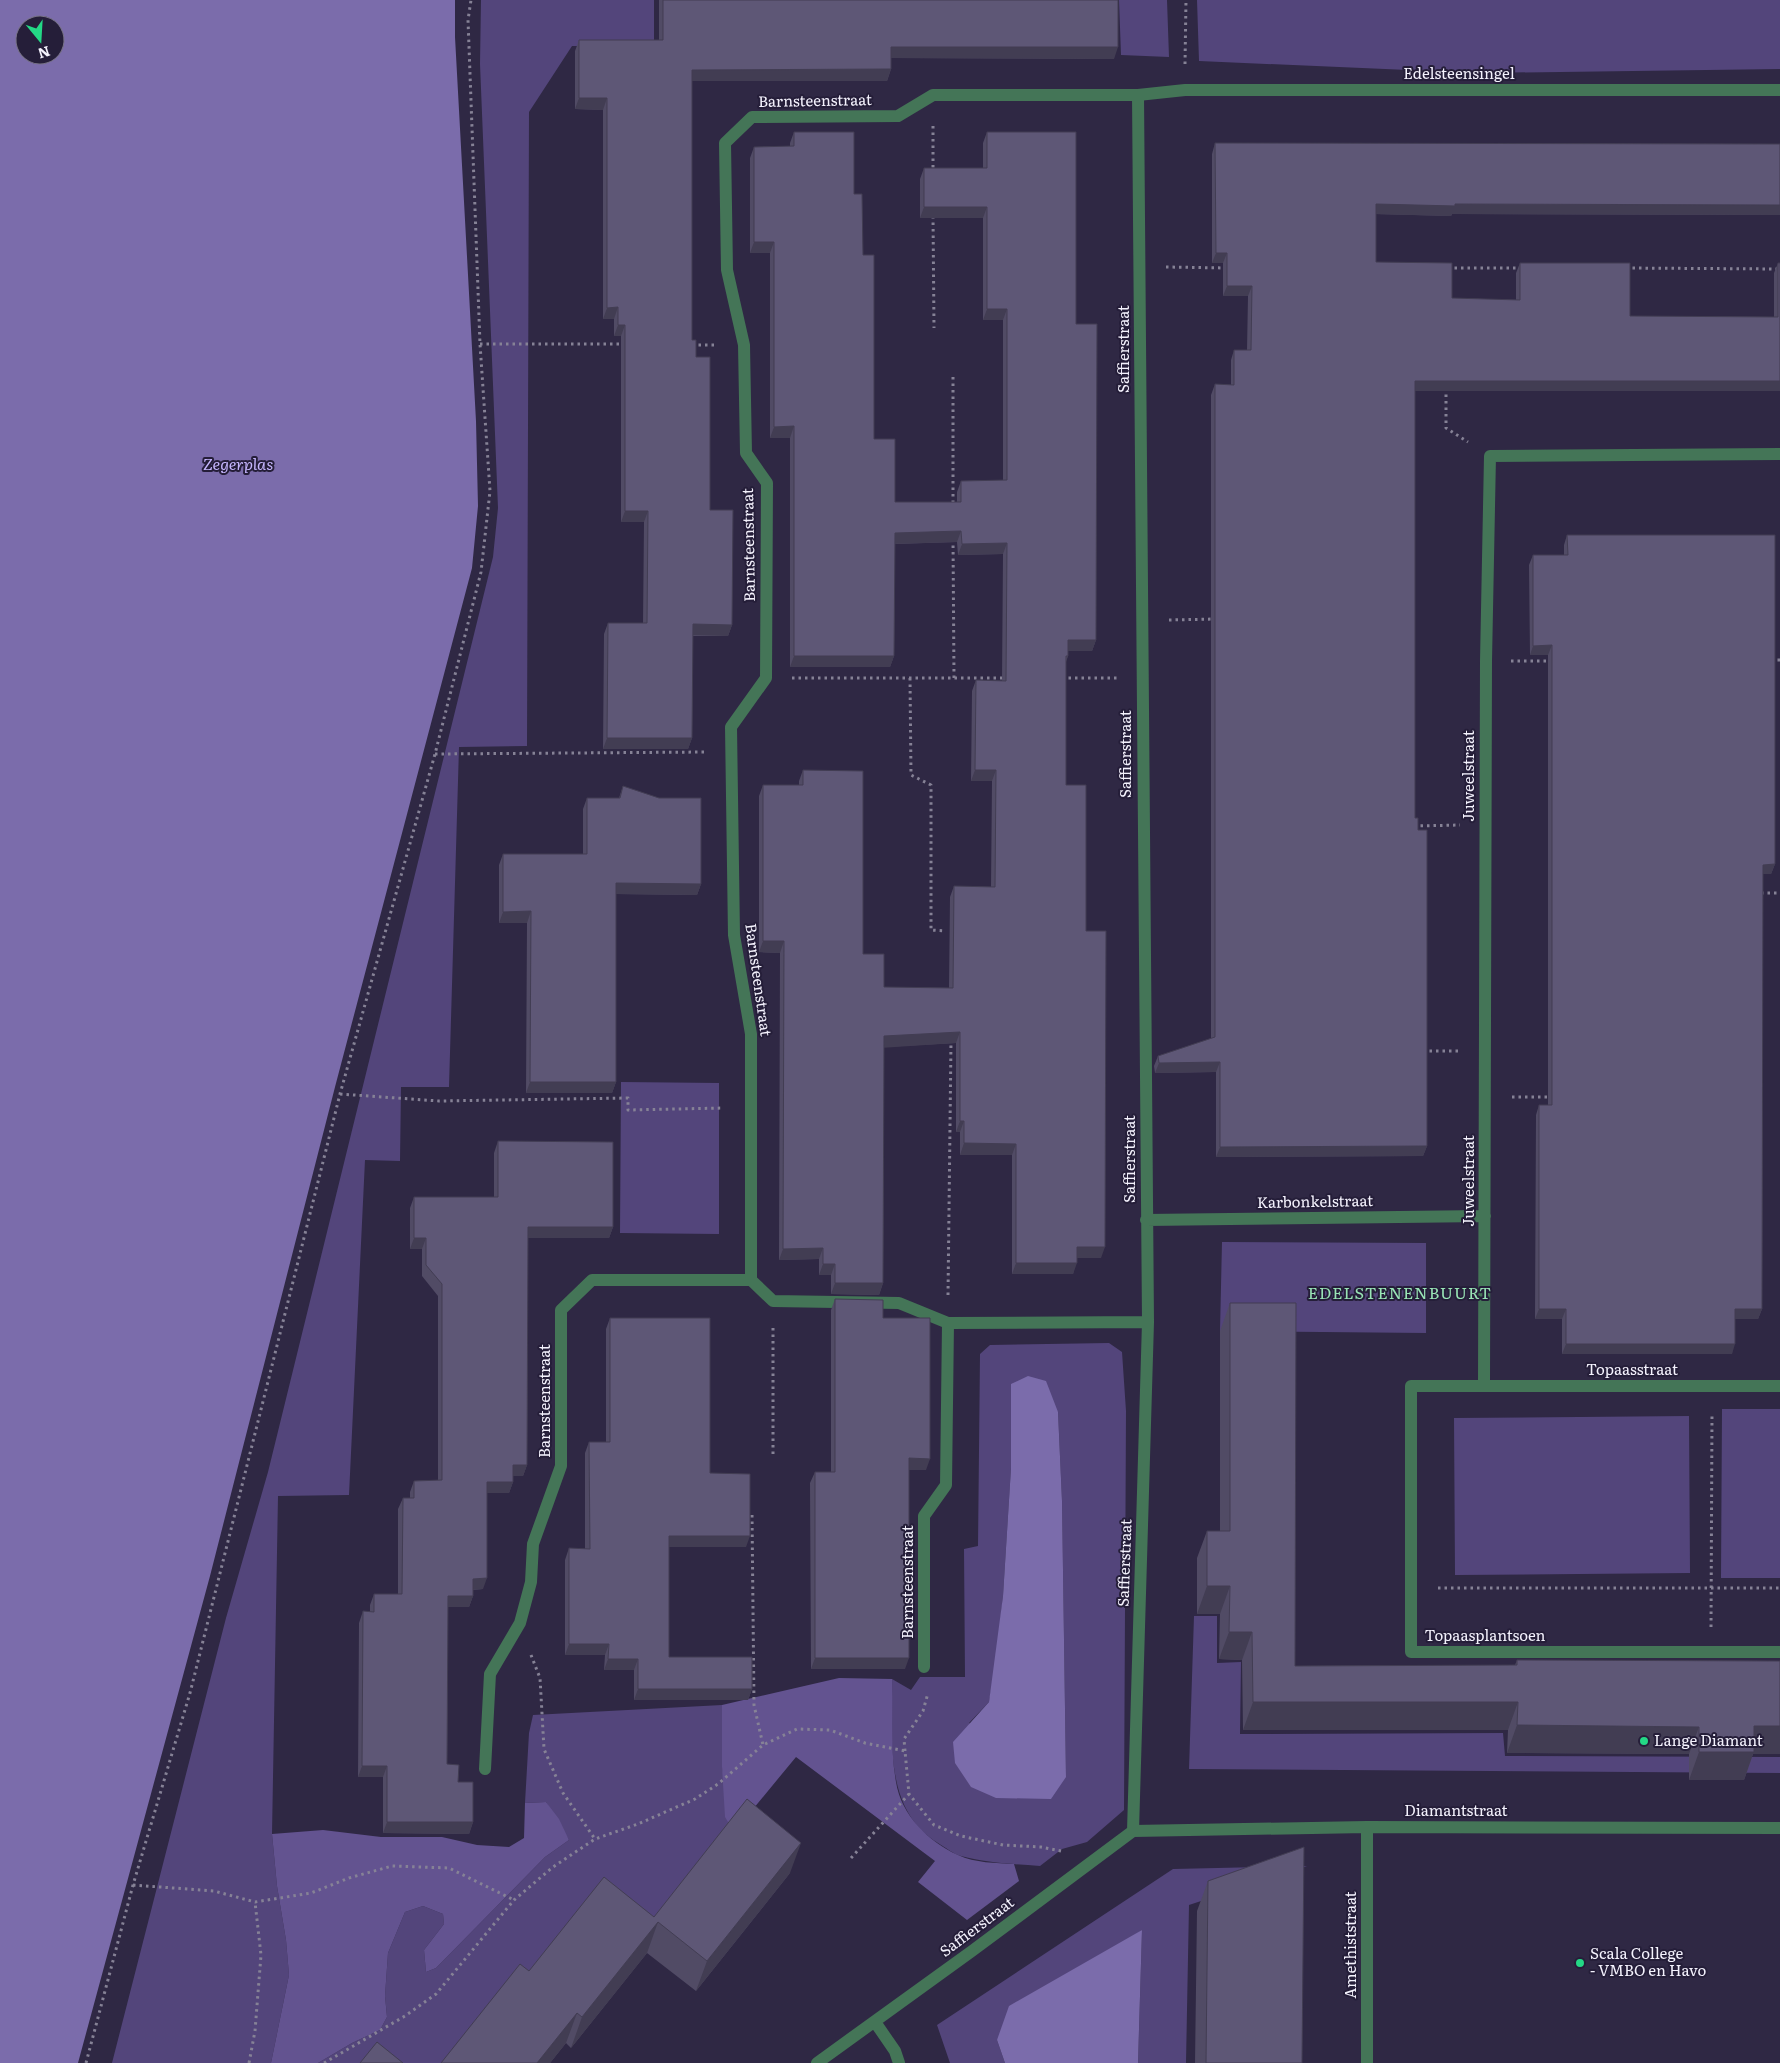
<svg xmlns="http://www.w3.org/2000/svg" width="1780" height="2063" font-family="Literata,serif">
<rect width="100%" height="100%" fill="#2f2844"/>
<path fill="#53457b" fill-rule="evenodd" d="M481,0H654V46H572L529,112L527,746L459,747L449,1087H401L400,1161L365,1160L349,1495L278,1496L272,1834L277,1886L286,1940L289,1975L271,2063H112L226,1618L268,1472L493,557L498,508L480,64Z
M1119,0H1167L1169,57L1121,55Z
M1197,0H1780V69L1477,73L1199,61Z
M621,1082L719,1083V1234L620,1233Z
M1222,1242L1426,1243V1333L1220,1331Z
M1109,1343L1122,1352L1126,1411L1124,1810L1087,1842L1062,1849L1040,1866C1013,1864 987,1863 961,1856C953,1854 945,1847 938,1843C882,1809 893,1736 892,1679L911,1690L920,1677H965L964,1549L978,1546L980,1354L990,1345ZM1011,1384L1058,1412L1062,1501L1066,1777L969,1723L989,1702L996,1663L1003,1596L1011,1468Z
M1722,1409H1780V1578H1721Z
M1689,1416L1690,1573L1455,1575L1454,1418Z
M1194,1616H1217V1663L1241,1662L1240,1734L1503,1733L1505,1756L1780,1757V1773L1189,1769Z
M722,1705V1767L734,1832L649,1943L470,2063H318L352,2043L380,2030L387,2017L385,1996L388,1953L405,1912L423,1906L443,1914L444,1924L424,1950L426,1972L436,1968L545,1857L569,1840L546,1802L525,1803L529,1733L533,1715Z
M1307,1866L1189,1905L1186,2063H1138L1142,1930L997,2040L1005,2063H950L937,2025L1173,1869Z"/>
<path fill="#635390" d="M839,1678L892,1679C893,1713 890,1749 896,1782C901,1815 929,1842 958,1855C975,1863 996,1863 1014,1864L1019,1881L967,1920L918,1882L935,1861L796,1757L734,1832L725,1817L722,1767V1705Z
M546,1802L559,1819L569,1840L545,1857L436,1968L426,1972L424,1950L444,1924L443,1914L423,1906L405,1912L388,1953L385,1996L387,2017L380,2030L352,2043L318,2063H271L289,1975L286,1940L277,1886L272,1834L323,1830L381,1837H442L477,1845L509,1847L524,1838L525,1803Z"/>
<path fill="#7b6cab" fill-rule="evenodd" d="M0,0H455V37L476,421L478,506L472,568L335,1087L210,1576L78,2063H0ZM25,25H55V55H25Z
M1028,1376L1046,1381L1058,1412L1062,1501L1066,1777L1051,1799L996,1798L971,1787L955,1763L953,1742L989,1702L1003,1596L1011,1468V1384Z
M1142,1930L1138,2063H1005L997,2040L1009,2006Z"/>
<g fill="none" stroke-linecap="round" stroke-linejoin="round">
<path stroke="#868296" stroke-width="3" stroke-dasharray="2.5 4" stroke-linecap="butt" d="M1185,64L1186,0
M933,126V172
M933,216L934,328
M1166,267L1227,268
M1448,268H1522
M1626,268L1780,269
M480,344H624
M692,345H716
M953,377V505
M1446,388V428L1468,442
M953,539L954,678
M1169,620L1215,619
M1771,660H1780
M1511,661H1552
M792,678H1005
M910,678L911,775L931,785V930L946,931
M1062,678H1118
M435,754L706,752
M1414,826L1460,825
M1761,893H1780
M1423,1051H1460
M340,1094L439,1101L628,1098V1110L724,1108
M1512,1097H1550
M948,1295L951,1041
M773,1328V1455
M752,1515L754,1705L763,1745
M1438,1588H1780
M1711,1627L1712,1413
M531,1655L540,1678L544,1749L563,1793L595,1839
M905,1751L904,1739L923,1711L928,1693
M851,1858L909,1794
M133,1885L214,1891L255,1902L311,1893L349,1878L392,1866L449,1868L514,1900
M86,2063L133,1885L190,1693L340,1094L435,754L481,572L490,491L480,344L468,20L471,0
M249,2063L255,2031L261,1955L255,1902
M324,2063L405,2016L436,1994L514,1900L553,1867L595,1839L638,1824L695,1799L718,1784L763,1745L797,1729L830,1730L865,1743L905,1751L909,1794L934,1825L961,1836L1003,1845L1041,1847L1061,1851"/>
<path stroke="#447557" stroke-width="12" d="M1146,1220L1485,1216
M751,1280V1034L734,935L731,727L766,678L767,483L746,453L744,345L727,270L725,143L752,117L898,116L933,95H1138L1185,90H1780
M1484,1386L1486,661L1490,456L1780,454
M1780,1386H1411V1652H1780
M924,1667V1516L946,1485L948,1323
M485,1769L490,1674L520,1623L531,1582L533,1544L561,1466V1310L592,1280H751L773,1301L899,1303L948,1323L1148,1322
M1367,1827V2063
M1133,1831L1367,1827L1780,1828
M875,2022L895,2051L899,2063
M817,2063L972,1951L1133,1831L1148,1322L1138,95"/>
</g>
<path fill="#514b65" d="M659,0H1118L1114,59L891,58V69L887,81H692V340L696,357L710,510L732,625L728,636H693L692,738L688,749H603L604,634L608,623H643L644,522H621V336H614V319H603V110L575,109V51L579,40H659Z
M794,132L854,194L863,255L874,439L895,502H957V492L961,481L1003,480V320H983V218H920V179L924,168H983V143L987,132L1076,324L1096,640L1092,651H1068V656L1066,662V785L1086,931L1101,1258H1077L1073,1274H1012V1155H960V1132H956V1043L884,1047L883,1283L879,1295L831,1294V1275H819V1259L779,1260L780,953L759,952V796L763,785H799V781L803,770L863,954L884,987L949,988L950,897L954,886L991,887L992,781H971L972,691L976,680L1002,681L1003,554L958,555L957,542L895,544L894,656L890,667H790V438H770V253H750V158L754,147L790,146V143Z
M1215,143L1780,144V215L1452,214L1451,216L1376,214V262L1452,298L1516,300V273L1520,263L1630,316L1774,317V273L1778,263L1780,391H1415V818L1418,830L1427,1146L1423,1156L1216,1157V1072L1155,1073L1154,1066L1158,1056L1211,1039V395L1215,384L1231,385V360L1234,350H1247L1248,296H1223V263H1212V154Z
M1567,535L1775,864L1771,874H1763L1762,1309L1758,1319H1735L1732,1354H1562V1319H1535L1536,1115L1539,1105H1548V655H1530L1529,565L1533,555H1564V545Z
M623,786L701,884L697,895L616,894V1082L612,1093H526L527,923H499V865L503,854H583V809L587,798H619Z
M498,1141L613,1227L609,1238H528L527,1465L523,1476H513V1482L509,1493H487L483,1589L473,1590V1596L469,1607H448L447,1764L458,1782L473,1822L469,1834L383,1833V1777H358L359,1623L363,1611L370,1612V1605L374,1594H398V1509L403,1498H410V1492L414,1481L438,1480V1296L422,1276V1249H410V1208L414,1197H494V1153Z
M835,1299L883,1318L926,1470H909L905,1669H811L810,1483L815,1472H831V1310Z
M1230,1303L1295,1666L1515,1665L1517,1660L1780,1661L1753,1754L1744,1780H1689V1754L1507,1753L1508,1730H1243L1242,1660L1219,1659L1220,1614H1197V1558L1207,1531H1220V1331Z
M610,1318L710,1473L746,1547H669V1657L752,1689L748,1700H634V1670H604L605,1655H565V1560L569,1548L585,1549V1453L589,1442H606V1329Z
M790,1873L696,1991L647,1953L571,2048L566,2043L550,2063H441L654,1917Z
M1208,1881L1302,2063H1195L1197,1911Z"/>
<path fill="#423d53" d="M891,47H1118L1114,59L887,58Z
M891,69L887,81H688L692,70Z
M579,98H607L603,110L575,109Z
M1376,204L1780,205V215L1452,214L1451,216L1372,214Z
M924,207H987L983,218H920Z
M754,242H774L770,253H750Z
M1216,253H1227L1223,263H1212Z
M1227,286H1252L1248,296H1223Z
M618,307L614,319H603L607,308Z
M987,309H1007L1003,320H983Z
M618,325H625L621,336H614Z
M1415,381H1780V391H1411Z
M794,426L790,438H770L774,427Z
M625,511H648L644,522H621Z
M961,531L957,542L891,544L895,533Z
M1007,543L1003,554L958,555L962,544Z
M693,624L732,625L728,636L689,635Z
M1068,640H1096L1092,651H1064Z
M1552,645L1548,655H1530L1533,646Z
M794,656H894L890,667H790Z
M607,738H692L688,749H603Z
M975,770H996L992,781H971Z
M1775,864L1771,874H1759L1763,865Z
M616,883L701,884L697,895L612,894Z
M531,911L527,923H499L503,912Z
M763,941H784L780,953L759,952Z
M960,1032L956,1043L880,1048L884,1036Z
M1220,1062L1216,1072L1155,1073L1159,1063Z
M530,1082H616L612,1093H526Z
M960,1121H964L960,1132H956Z
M964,1143L1016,1144L1012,1155H960Z
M1427,1146L1423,1156L1216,1157L1220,1147Z
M528,1227H613L609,1238H523Z
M414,1238H426L422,1249H410Z
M1077,1247H1105L1101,1258H1073Z
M823,1248L819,1259L779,1260L783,1249Z
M1016,1263H1077L1073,1274H1012Z
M823,1264H835L831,1275H819Z
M835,1283H883L879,1295L831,1294Z
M1539,1309H1566L1562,1319H1535Z
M1735,1309H1762L1758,1319H1732Z
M1566,1344H1735L1732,1354H1562Z
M909,1458L930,1459L926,1470H905Z
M513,1465H527L523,1476H509Z
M487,1482H513L509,1493H483Z
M669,1536H750L746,1547H665Z
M487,1578L483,1589L469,1590L473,1579Z
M1207,1586H1230L1220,1614H1197Z
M448,1596H473L469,1607H444Z
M1229,1632H1252L1242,1660L1219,1659Z
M569,1644H609L605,1655H565Z
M815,1658H909L905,1669H811Z
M608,1659H638L634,1670H604Z
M638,1689H752L748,1700H634Z
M1253,1702H1518L1508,1730H1243Z
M1517,1725L1699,1727L1689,1754L1507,1753Z
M1754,1726H1780V1754H1753L1744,1780H1689L1699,1752Z
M362,1766H387L383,1777H358Z
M387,1822H473L469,1834L383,1833Z
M801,1843L790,1873L696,1991L707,1961Z
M658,1922L647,1953L571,2048L582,2017Z
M577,2013L566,2043L550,2063H537Z"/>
<path fill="#5e5776" stroke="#423d53" d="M663,0H1118V47H891V69L692,70V340H696V357H710V510H733L732,625L693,624L692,738H607L608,623H647L648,511H625V325H618V307L607,308V98H579V40H663Z
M794,132H854V194H862L863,255H874V439H895V502H961V481L1007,480V309H987V207H924V168H987V132H1076V324H1097L1096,640H1068V656H1066V785H1086V931H1106L1105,1247H1077V1263H1016V1144L964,1143V1121H960V1032L884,1036L883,1283H835V1264H823V1248L783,1249L784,941H763V785H803V770L863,771V954H884V987L953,988L954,886L995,887L996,770H975L976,680L1006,681L1007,543L962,544L961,531L895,533L894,656H794V426L774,427V242H754V147L794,146Z
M1215,143L1780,144V205L1455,204V206L1376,204V262L1452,263V298L1520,300V263H1630V316L1778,317V263H1780V381H1415V818H1418V830H1427V1146L1220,1147V1062L1159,1063L1158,1056L1215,1037V384L1234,385V350H1251L1252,286H1227V253H1216Z
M1567,535H1775V864L1763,865L1762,1309H1735V1344H1566V1309H1539V1105H1552V645L1533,646V555H1568Z
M623,786L659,798H701V884L616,883V1082H530L531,911L503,912V854H587V798H620Z
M498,1141L613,1142V1227H528L527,1465H513V1482H487V1578L473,1579V1596H448L447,1764L459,1765L458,1782H473V1822H387V1766H362L363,1611L374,1612V1594H402L403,1498H414V1481L442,1480V1284L426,1265V1238H414V1197H498Z
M835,1299L883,1300V1318H930V1459L909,1458V1658H815V1472H835Z
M1230,1303H1296L1295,1666L1517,1665V1660L1780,1661V1726H1754V1752H1699V1727L1517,1725L1518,1702H1253L1252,1632H1229L1230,1586H1207V1531H1230Z
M610,1318H710V1473L750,1474V1536H669V1657H752V1689H638V1659H608L609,1644H569V1548L590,1549L589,1442H610Z
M747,1799L801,1843L707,1961L658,1922L582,2017L577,2013L537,2063H441L520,1964L529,1971L604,1877L654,1917Z
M1304,1847L1302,2063H1206L1208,1881Z
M377,2042L403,2063H360Z"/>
<g fill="#24d886" stroke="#251e39" stroke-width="2">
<circle cx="1644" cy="1741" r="5"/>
<circle cx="1580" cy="1963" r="5"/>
</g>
<g text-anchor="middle" stroke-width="4" stroke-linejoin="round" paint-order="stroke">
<g font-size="15" fill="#f4f2fd" stroke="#251e39">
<text x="1459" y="79">Edelsteensingel</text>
<text transform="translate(815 101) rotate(-1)" y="5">Barnsteenstraat</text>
<text transform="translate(1124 349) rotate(-90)" y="5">Saffierstraat</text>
<text transform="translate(749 545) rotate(-91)" y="5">Barnsteenstraat</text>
<text transform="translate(1126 754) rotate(-90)" y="5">Saffierstraat</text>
<text transform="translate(1469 776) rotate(-90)" y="5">Juweelstraat</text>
<text transform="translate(758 980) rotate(82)" y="5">Barnsteenstraat</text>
<text transform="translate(1130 1159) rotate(-90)" y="5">Saffierstraat</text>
<text transform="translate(1469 1181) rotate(-90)" y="5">Juweelstraat</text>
<text transform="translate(1315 1202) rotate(-1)" y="5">Karbonkelstraat</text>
<text x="1632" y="1375">Topaasstraat</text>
<text transform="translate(545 1401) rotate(-90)" y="5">Barnsteenstraat</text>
<text transform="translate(1125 1563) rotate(-88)" y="5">Saffierstraat</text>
<text transform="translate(908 1582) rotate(-90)" y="5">Barnsteenstraat</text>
<text x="1485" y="1641">Topaasplantsoen</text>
<text x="1456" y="1816">Diamantstraat</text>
<text transform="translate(977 1927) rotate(-37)" y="5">Saffierstraat</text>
<text transform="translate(1351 1945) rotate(-90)" y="5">Amethiststraat</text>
</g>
<g font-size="15" fill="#f4f2fd" stroke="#251e39" text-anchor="start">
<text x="1654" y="1746">Lange Diamant</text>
<text x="1590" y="1959">Scala College<tspan x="1590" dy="17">- VMBO en Havo</tspan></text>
</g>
<g font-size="16" font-style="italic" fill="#c5b5fd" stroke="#251e39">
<text x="238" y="470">Zegerplas</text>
</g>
<g font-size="16" letter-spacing="1" fill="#99e5b6" stroke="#251e39">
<text x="1400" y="1299">EDELSTENENBUURT</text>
</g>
</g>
<g transform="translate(40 40) rotate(162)"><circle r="24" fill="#251e39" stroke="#787387"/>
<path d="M0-4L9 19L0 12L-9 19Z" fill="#24d886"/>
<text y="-8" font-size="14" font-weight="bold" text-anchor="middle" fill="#f4f2fd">N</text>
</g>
</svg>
